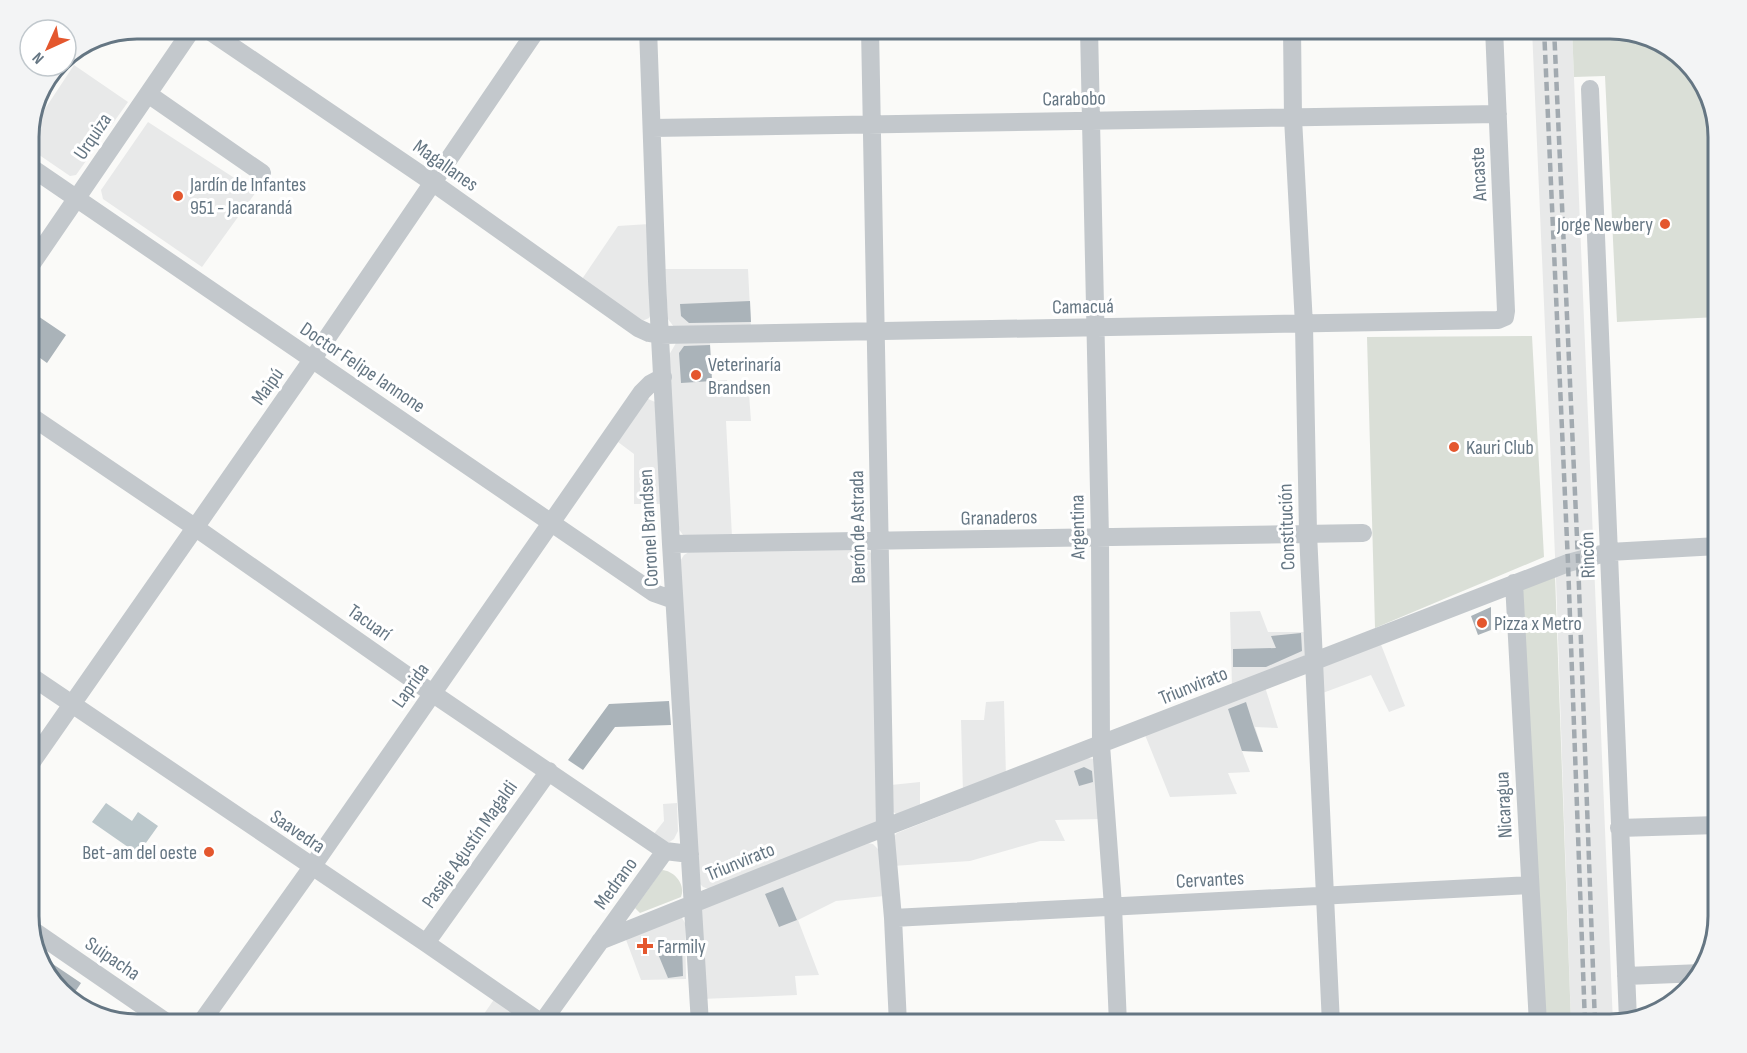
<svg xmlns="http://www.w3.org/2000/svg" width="1747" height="1053" font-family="'Sofia Sans Condensed',sans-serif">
<rect width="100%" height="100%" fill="#fafaf8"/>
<path fill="#e8e9e9" d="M1532,29H1572L1613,1024H1571L1556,579Z
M74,65L128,102L76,175L70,176L29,148V133Z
M148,122L256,192L202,267L103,199L101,190Z
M649,224L652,312L649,318L640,322L580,282L618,226Z
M665,269H748L751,328L674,327L668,319Z
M710,342L712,381L727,380L729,393L749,394L751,421H726L732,537L683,535L678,528L669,355L676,343Z
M646,398L655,402L661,504H634V454L614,439Z
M867,549L871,553L880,821L709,889L703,887L699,883L679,563L684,555L692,550Z
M1260,611L1268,632H1306V655L1232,687L1230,612Z
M1380,642L1405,706L1389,712L1371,675L1320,694L1321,667Z
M1265,687L1278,728L1255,727L1263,752L1242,751L1250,772L1228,773L1237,794L1170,797L1145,735Z
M1004,701L1006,777L963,793L961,720H984L986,702Z
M1087,758L1094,759L1100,819L1055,820L1065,841H1040L970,861L892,866L894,836L897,833Z
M920,782V810L896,814L892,811L891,785Z
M677,803L678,831L674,839L668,843L653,835L664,821L663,804Z
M867,843L873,844L881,852L884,896L836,901L798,920L819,975L795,976L797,995L701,999V909Z
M675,918H682L685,923L686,979L641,980L625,937Z
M495,998L531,1024H477Z"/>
<path fill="#dadfd7" d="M1572,29H1610L1665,43L1704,82L1718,130V317L1617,322L1605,76L1574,77Z
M1532,336L1544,557L1375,628L1367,337Z
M1555,575L1571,1024H1542L1519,589Z
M662,870C675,871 686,885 681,897L640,913L635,908Z"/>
<path fill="#bbc7cb" d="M106,803L132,821L138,812L158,826L138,854L92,822Z"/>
<path fill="#aab3b9" d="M750,301L751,322L689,323L681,316L680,304Z
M29,310L66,335L47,363L29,350Z
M710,345L712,381L681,383L679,353L684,346Z
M1491,607V630L1478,635L1471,616Z
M1301,633L1302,651L1266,667H1233V649L1276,648L1271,636Z
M669,701L671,725L615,727L583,770L568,760L609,704Z
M1246,702L1254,727L1263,752L1242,751L1228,709Z
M1084,767L1092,771L1093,782L1079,786L1074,771Z
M783,887L797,920L779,927L765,894Z
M682,945L683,976L668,978L658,954Z
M38,954L81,983L71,998L43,971Z"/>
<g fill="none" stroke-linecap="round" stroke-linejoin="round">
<path stroke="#c3c8cc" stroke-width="18" d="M205,28L432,182L638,328L649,333L660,335L1498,320L1505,317L1506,311L1494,28
M648,28L657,281L671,544L700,1024
M870,28L885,827L893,918L898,1024
M1089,28L1100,538L1101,745L1113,906L1118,1024
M1292,28L1293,118L1304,325L1308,533L1331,1024
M1590,89L1628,1020
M148,94L262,173
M652,128L1498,114
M29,166L654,593L674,600
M29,268L193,28
M29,415L196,528L432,693L665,851L690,854
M671,544L1363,533
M1514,583L1538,1024
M29,675L426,943L543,1024
M29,766L312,360L538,28
M1619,828L1718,825
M893,918L1530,885
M31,929L169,1024
M600,941L863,836L1568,563L1609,552L1718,546
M426,943L549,771
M1626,976L1702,973
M200,1024L312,867L642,392L650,384L663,377
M541,1024L665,851"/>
<path stroke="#a2aab0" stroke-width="4.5" stroke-dasharray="9 4.5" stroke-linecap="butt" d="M1544,28L1568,563L1585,1024
M1554,28L1578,560L1595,1024"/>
</g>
<g fill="#e4572e" stroke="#fff" stroke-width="2">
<circle cx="178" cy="196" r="6"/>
<circle cx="1665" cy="224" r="6"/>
<circle cx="696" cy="375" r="6"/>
<circle cx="1454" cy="447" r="6"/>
<circle cx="1482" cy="623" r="6"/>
<circle cx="209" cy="852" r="6"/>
<path d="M642 937h6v6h6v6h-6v6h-6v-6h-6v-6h6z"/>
</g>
<g text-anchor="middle" stroke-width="6" stroke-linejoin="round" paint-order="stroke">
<g font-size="20" fill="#657683" stroke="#fff">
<text transform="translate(1074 98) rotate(-1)" y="7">Carabobo</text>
<text transform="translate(92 136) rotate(-56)" y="7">Urquiza</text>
<text transform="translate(446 165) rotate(35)" y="7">Magallanes</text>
<text transform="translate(1478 174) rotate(-93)" y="7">Ancaste</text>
<text transform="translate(1083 306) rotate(-1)" y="7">Camacuá</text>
<text transform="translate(363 367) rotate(34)" y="7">Doctor Felipe Iannone</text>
<text transform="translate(267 386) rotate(-55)" y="7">Maipú</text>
<text transform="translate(999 517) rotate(-1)" y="7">Granaderos</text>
<text transform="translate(857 527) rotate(-91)" y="7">Berón de Astrada</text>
<text transform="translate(1077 527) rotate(-91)" y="7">Argentina</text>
<text transform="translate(1286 527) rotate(-92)" y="7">Constitución</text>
<text transform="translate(648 528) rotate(-93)" y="7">Coronel Brandsen</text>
<text transform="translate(1587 555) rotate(-92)" y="7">Rincón</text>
<text transform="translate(370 622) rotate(35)" y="7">Tacuarí</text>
<text transform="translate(410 685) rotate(-55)" y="7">Laprida</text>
<text transform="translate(1193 685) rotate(-22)" y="7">Triunvirato</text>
<text transform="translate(1503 805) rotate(-93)" y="7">Nicaragua</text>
<text transform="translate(298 831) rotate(34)" y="7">Saavedra</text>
<text transform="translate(469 844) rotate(-55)" y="7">Pasaje Agustín Magaldi</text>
<text transform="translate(740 861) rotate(-22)" y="7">Triunvirato</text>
<text transform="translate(1210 879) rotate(-3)" y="7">Cervantes</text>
<text transform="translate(615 883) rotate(-54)" y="7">Medrano</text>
<text transform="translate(113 958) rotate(34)" y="7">Suipacha</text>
</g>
<g font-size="20" fill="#657683" stroke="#fff" text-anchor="start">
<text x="190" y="191">Jardín de Infantes<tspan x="190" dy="23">951 - Jacarandá</tspan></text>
<text x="1653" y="231" text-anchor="end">Jorge Newbery</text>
<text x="708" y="371">Veterinaría<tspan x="708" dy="23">Brandsen</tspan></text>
<text x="1466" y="454">Kauri Club</text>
<text x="1494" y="630">Pizza x Metro</text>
<text x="197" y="859" text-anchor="end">Bet-am del oeste</text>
<text x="657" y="953">Farmily</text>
</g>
</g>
<path d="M0 0H1747V1053H0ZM137 39H1610A98 98 0 0 1 1708 137V916A98 98 0 0 1 1610 1014H137A98 98 0 0 1 39 916V137A98 98 0 0 1 137 39Z" fill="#f3f4f5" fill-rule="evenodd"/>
<path fill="none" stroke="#657683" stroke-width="3" d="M137 39H1610A98 98 0 0 1 1708 137V916A98 98 0 0 1 1610 1014H137A98 98 0 0 1 39 916V137A98 98 0 0 1 137 39Z"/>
<g transform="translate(48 48) rotate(225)"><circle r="28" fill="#ffffff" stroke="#c1c8cd" stroke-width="1.5"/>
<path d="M0-4.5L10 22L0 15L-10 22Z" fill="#e4572e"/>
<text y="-9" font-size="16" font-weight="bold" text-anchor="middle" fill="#657683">N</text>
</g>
</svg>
